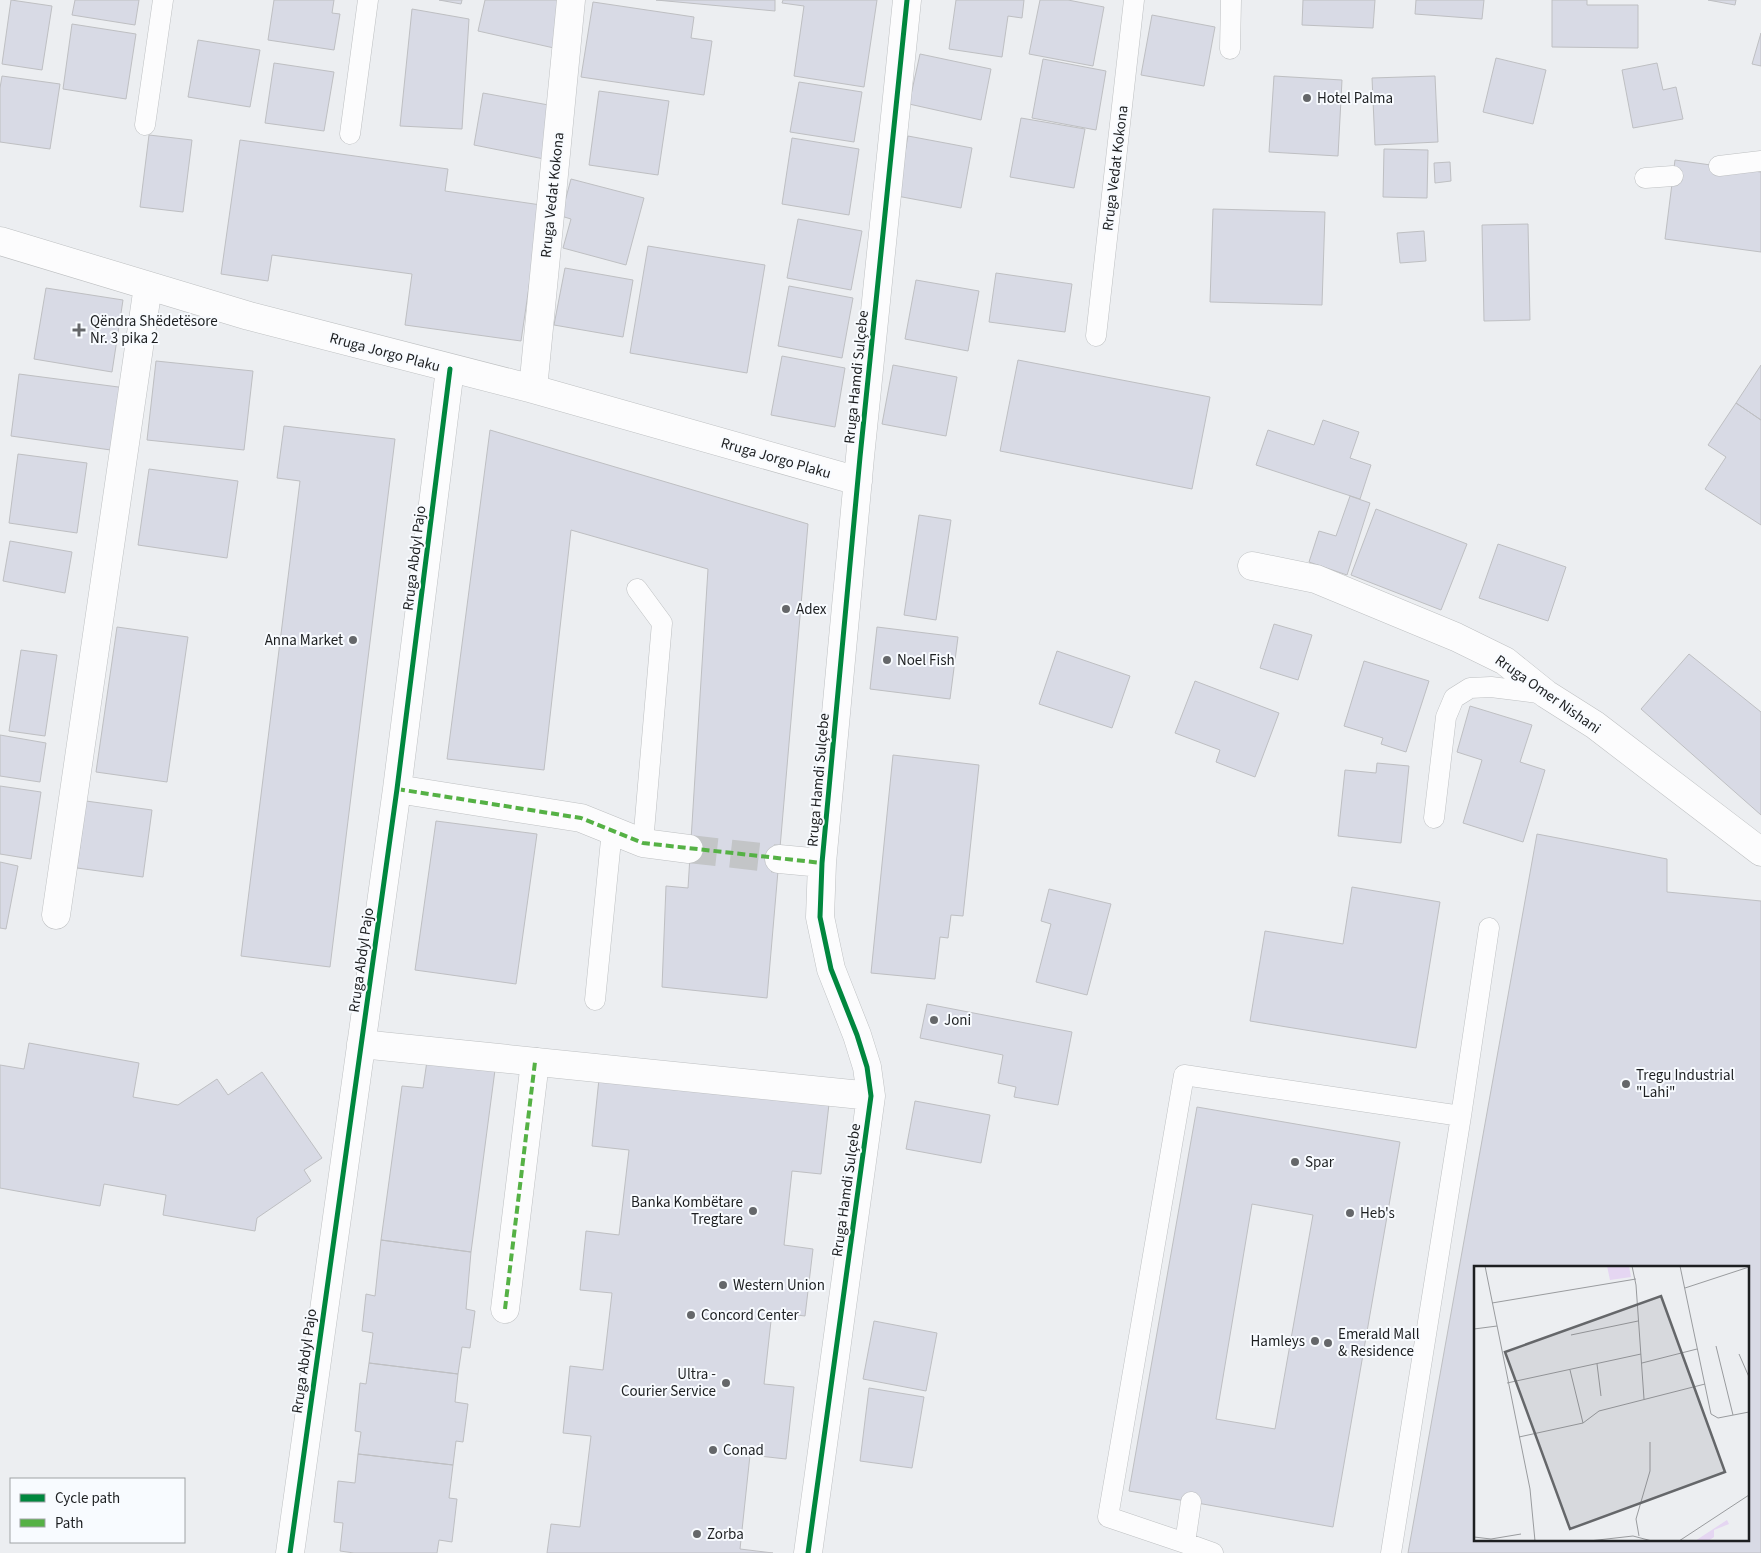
<svg xmlns="http://www.w3.org/2000/svg" width="1761" height="1553" font-family="'Source Sans 3',sans-serif">
<rect width="100%" height="100%" fill="#eceef1"/>
<path fill="#d8dae5" stroke="#bebfc2" fill-rule="evenodd" d="M11,0L52,6L42,70L2,64Z
M75,0H139L135,25L72,15Z
M274,0H334L332,13L340,14L334,50L268,40Z
M439,0H462L461,4Z
M485,0H566L554,48L478,31Z
M656,0H775V11Z
M783,0H877L864,87L794,76L804,6L782,3Z
M956,0H1024L1022,18L1008,16L1002,57L949,49Z
M1040,0H1068L1104,7L1093,66L1029,54Z
M1303,0H1375L1373,28L1302,25Z
M1416,0H1484L1482,19L1415,14Z
M1552,0H1587V5H1638V48L1552,47Z
M1708,0H1736L1735,5Z
M593,2L694,17L691,38L712,41L704,95L581,77Z
M412,9L469,19L462,129L400,126Z
M1152,15L1215,27L1204,86L1141,75Z
M72,24L136,34L126,99L63,89Z
M1761,33V66L1752,64Z
M198,40L260,50L250,107L188,97Z
M920,54L991,69L981,120L909,104Z
M1496,58L1546,70L1533,124L1483,112Z
M1043,59L1106,71L1096,130L1032,118Z
M274,63L334,72L324,131L265,123Z
M1657,63L1663,90L1676,87L1683,119L1633,128L1622,70Z
M2,76L60,84L50,149L0,142V88Z
M1274,76L1342,80L1338,156L1269,152Z
M1435,76L1438,142L1375,145L1372,78Z
M799,82L862,92L854,142L790,132Z
M599,91L669,101L658,175L589,165Z
M483,93L554,106L544,159L474,145Z
M1021,118L1085,129L1074,188L1010,177Z
M149,135L192,140L183,212L140,207Z
M908,136L972,148L961,208L897,196Z
M792,138L859,149L849,215L782,204Z
M240,140L448,169L445,191L541,205L521,341L405,325L412,274L272,255L268,281L221,274Z
M1384,149L1428,150L1427,198L1383,197Z
M1675,160L1761,172V252L1665,239Z
M1450,162L1451,181L1435,183L1434,163Z
M571,179L644,198L626,265L563,248L571,219L561,216Z
M1213,209L1325,212L1322,305L1210,302Z
M798,219L862,231L851,290L787,278Z
M1528,224L1530,320L1484,321L1482,225Z
M1424,231L1426,261L1400,263L1397,233Z
M648,246L765,265L747,373L630,353Z
M565,268L633,280L623,337L554,325Z
M996,273L1072,284L1065,332L989,322Z
M916,280L979,291L968,351L905,339Z
M789,286L853,298L842,358L778,346Z
M46,288L123,300L112,372L34,359Z
M782,356L845,368L835,427L771,415Z
M1018,360L1210,397L1192,489L1000,451Z
M156,361L253,371L244,450L147,440Z
M893,365L957,377L946,436L882,424Z
M1761,365V420L1736,403Z
M19,374L126,388L118,451L11,436Z
M1736,403L1761,420V525L1705,489L1726,457L1708,445Z
M1323,420L1359,432L1350,458L1371,465L1360,499L1256,465L1268,430L1314,445Z
M284,426L395,439L330,967L241,956L300,481L277,478Z
M490,430L808,524L767,998L662,987L666,886L688,888L708,569L571,530L544,770L447,759Z
M18,454L87,463L77,533L9,523Z
M149,469L238,481L227,558L138,545Z
M1350,496L1370,503L1347,575L1309,562L1319,531L1336,536Z
M1376,509L1467,544L1441,610L1351,575Z
M919,515L951,520L936,620L904,615Z
M10,541L72,552L65,593L3,581Z
M1498,544L1566,567L1548,621L1479,598Z
M1274,624L1312,635L1298,680L1260,668Z
M117,627L188,637L167,782L96,772Z
M877,627L958,637L950,699L870,689Z
M21,650L57,655L45,736L9,731Z
M1057,651L1130,676L1112,728L1039,704Z
M1689,654L1761,712V815L1641,709Z
M1364,661L1429,681L1406,752L1381,744L1383,738L1344,726Z
M1195,681L1279,713L1255,777L1216,762L1220,750L1175,733Z
M1470,706L1532,725L1520,762L1545,770L1523,842L1463,823L1482,760L1457,752Z
M0,735L46,743L40,782L0,776Z
M893,755L979,765L963,916L951,915L948,938L940,937L935,979L871,973Z
M1377,763L1409,766L1401,843L1338,836L1345,770L1376,773Z
M0,786L41,792L31,859L0,854Z
M86,801L152,810L143,877L77,868Z
M436,821L537,834L516,984L415,970Z
M1537,834L1667,859V892L1761,901V1553H1408ZM1475,1267H1747V1539H1475Z
M0,862L18,866L6,929L0,928Z
M1352,887L1440,902L1416,1048L1250,1021L1265,931L1343,944Z
M1049,889L1111,904L1087,995L1036,982L1051,924L1041,921Z
M927,1004L1072,1032L1058,1105L1014,1097L1016,1087L998,1083L1003,1055L920,1038Z
M29,1043L139,1063L133,1097L178,1105L217,1079L228,1095L262,1072L322,1158L304,1170L311,1181L257,1218L255,1231L163,1215L166,1195L104,1184L100,1206L0,1188V1065L24,1069Z
M427,1061L495,1070L471,1252L381,1240L402,1086L423,1088Z
M599,1079L829,1104L821,1174L792,1171L784,1245L813,1249L805,1316L772,1312L764,1384L794,1387L786,1459L750,1455L740,1549L773,1553H547L551,1524L580,1527L591,1436L563,1433L570,1366L603,1370L612,1293L580,1290L586,1231L619,1235L629,1150L592,1146Z
M915,1101L990,1115L981,1163L906,1149Z
M1197,1107L1400,1142L1333,1527L1129,1491ZM1252,1204L1313,1215L1275,1429L1216,1419Z
M381,1240L471,1252L466,1309L475,1311L470,1348L462,1347L458,1374L369,1363L373,1333L362,1331L366,1294L375,1296Z
M874,1321L937,1333L926,1391L863,1379Z
M369,1363L458,1374L455,1402L468,1404L463,1442L456,1441L453,1465L358,1454L361,1432L355,1431L360,1383L366,1384Z
M869,1388L924,1397L912,1468L860,1461Z
M358,1454L453,1465L449,1498L457,1499L452,1542L439,1540L437,1553H354L340,1551L343,1523L334,1522L338,1481L355,1483Z"/>
<g fill="none" stroke-linecap="round" stroke-linejoin="round">
<path stroke="#c3c5c7" stroke-width="28" stroke-dasharray="28 14" stroke-linecap="butt" d="M689,849L779,859"/>
<defs>
<path id="service" d="M1230,49L1231,0
M145,125L163,0
M350,134L368,0
M1719,166L1761,161
M1645,178L1673,176
M1096,336L1134,0
M637,589L662,623L643,843
M1434,818L1446,717L1454,698L1470,688L1491,687L1546,694
M595,1000L612,830
M1461,1116L1489,928
M1191,1502L1185,1543L1213,1553
M1185,1543L1108,1517L1184,1075L1461,1116L1391,1553"/>
<path id="pedestrian" d="M505,1309L535,1062"/>
<path id="minor" d="M0,241L249,316L533,389L858,481
M533,389L571,0
M1252,566L1316,579L1456,637L1505,661L1546,694L1595,725L1761,852
M397,789L581,818L643,843L689,849
M779,859L822,863
M56,915L148,286
M361,1044L871,1096
M290,1553L397,789L450,369
M808,1553L871,1096L867,1067L857,1035L831,969L820,917L822,863L860,457L907,0"/>
</defs>
<use href="#service" stroke="#bec0c2" stroke-width="21"/>
<use href="#pedestrian" stroke="#bec0c2" stroke-width="29"/>
<use href="#minor" stroke="#bec0c2" stroke-width="29"/>
<use href="#service" stroke="#fcfcfd" stroke-width="20"/>
<use href="#pedestrian" stroke="#fcfcfd" stroke-width="28"/>
<use href="#minor" stroke="#fcfcfd" stroke-width="28"/>
<path stroke="#55b145" stroke-width="4" stroke-dasharray="8 4" stroke-linecap="butt" d="M397,789L581,818L643,843L822,863
M505,1309L535,1062"/>
<defs>
<path id="cycleway" d="M290,1553L397,789L450,369
M808,1553L871,1096L867,1067L857,1035L831,969L820,917L822,863L860,457L907,0"/>
</defs>
<use href="#cycleway" stroke="#f8fbff" stroke-width="8"/>
<use href="#cycleway" stroke="#00873e" stroke-width="5"/>
</g>
<g fill="#65676a" stroke="#f8fbff" stroke-width="2">
<circle cx="1307" cy="98" r="5"/>
<path d="M76.5 322.5h5v5h5v5h-5v5h-5v-5h-5v-5h5z"/>
<circle cx="786" cy="609" r="5"/>
<circle cx="353" cy="640" r="5"/>
<circle cx="887" cy="660" r="5"/>
<circle cx="934" cy="1020" r="5"/>
<circle cx="1626" cy="1084" r="5"/>
<circle cx="1295" cy="1162" r="5"/>
<circle cx="753" cy="1211" r="5"/>
<circle cx="1350" cy="1213" r="5"/>
<circle cx="723" cy="1285" r="5"/>
<circle cx="691" cy="1315" r="5"/>
<circle cx="1315" cy="1341" r="5"/>
<circle cx="1328" cy="1343" r="5"/>
<circle cx="726" cy="1383" r="5"/>
<circle cx="713" cy="1450" r="5"/>
<circle cx="697" cy="1534" r="5"/>
</g>
<g text-anchor="middle" stroke-width="4" stroke-linejoin="round" paint-order="stroke">
<g font-size="15" fill="#1d1f21" stroke="#f8fbff" text-anchor="start">
<text x="1317" y="103">Hotel Palma</text>
<text x="90" y="326">Qëndra Shëdetësore<tspan x="90" dy="17">Nr. 3 pika 2</tspan></text>
<text x="796" y="614">Adex</text>
<text x="343" y="645" text-anchor="end">Anna Market</text>
<text x="897" y="665">Noel Fish</text>
<text x="944" y="1025">Joni</text>
<text x="1636" y="1080">Tregu Industrial<tspan x="1636" dy="17">"Lahi"</tspan></text>
<text x="1305" y="1167">Spar</text>
<text x="743" y="1207" text-anchor="end">Banka Kombëtare<tspan x="743" dy="17">Tregtare</tspan></text>
<text x="1360" y="1218">Heb's</text>
<text x="733" y="1290">Western Union</text>
<text x="701" y="1320">Concord Center</text>
<text x="1338" y="1339">Emerald Mall<tspan x="1338" dy="17">&amp; Residence</tspan></text>
<text x="1305" y="1346" text-anchor="end">Hamleys</text>
<text x="716" y="1379" text-anchor="end">Ultra -<tspan x="716" dy="17">Courier Service</tspan></text>
<text x="723" y="1455">Conad</text>
<text x="707" y="1539">Zorba</text>
</g>
<g font-size="15" fill="#1d1f21" stroke="#f8fbff">
<text transform="translate(1115 168) rotate(-83)" y="5">Rruga Vedat Kokona</text>
<text transform="translate(552 195) rotate(-84)" y="5">Rruga Vedat Kokona</text>
<text transform="translate(385 352) rotate(15)" y="5">Rruga Jorgo Plaku</text>
<text transform="translate(856 377) rotate(-84)" y="5">Rruga Hamdi Sulçebe</text>
<text transform="translate(776 458) rotate(16)" y="5">Rruga Jorgo Plaku</text>
<text transform="translate(414 558) rotate(-83)" y="5">Rruga Abdyl Pajo</text>
<text transform="translate(1548 694) rotate(35)" y="5">Rruga Omer Nishani</text>
<text transform="translate(818 780) rotate(-85)" y="5">Rruga Hamdi Sulçebe</text>
<text transform="translate(361 960) rotate(-82)" y="5">Rruga Abdyl Pajo</text>
<text transform="translate(846 1190) rotate(-82)" y="5">Rruga Hamdi Sulçebe</text>
<text transform="translate(304 1361) rotate(-82)" y="5">Rruga Abdyl Pajo</text>
</g>
</g>
<g transform="translate(1474 1266)">
<rect width="275" height="275" fill="#eceef1"/>
<path d="M133,0H155L157,11L136,14ZM253,254L255,258L240,264V271L234,275H221Z" fill="#e5d6f2"/>
<path fill="none" stroke="#999b9e" stroke-width="1" d="M11,0L56,223L61,275M158,0L162,19L170,133M206,0L237,148L244,152L275,146M211,22L275,1M18,37L162,13M0,63L23,60M97,69L164,55M242,80L259,149M265,88L275,111M168,97L223,83M123,98L127,130M96,104L109,157M33,117L167,88M45,171L109,157L125,145L231,118M165,270L162,253L176,205V176M0,271L17,273L47,268M115,275L159,270L178,275M205,275L275,229"/>
<path fill="#65676a" fill-opacity="0.15" stroke="#65676a" stroke-width="2.5" d="M187,30L251,206L96,263L31,86Z"/>
<rect width="275" height="275" fill="none" stroke="#1d1f21" stroke-width="2.5"/>
</g>
<rect x="10" y="1478" width="175" height="65" fill="#f8fbff" stroke="#a0a3a6"/>
<rect x="20" y="1494" width="25" height="8" fill="#00873e" stroke="#a0a3a6"/>
<text x="55" y="1503" font-size="15" fill="#1d1f21">Cycle path</text>
<rect x="20" y="1519" width="25" height="8" fill="#55b145" stroke="#a0a3a6"/>
<text x="55" y="1528" font-size="15" fill="#1d1f21">Path</text>
</svg>
